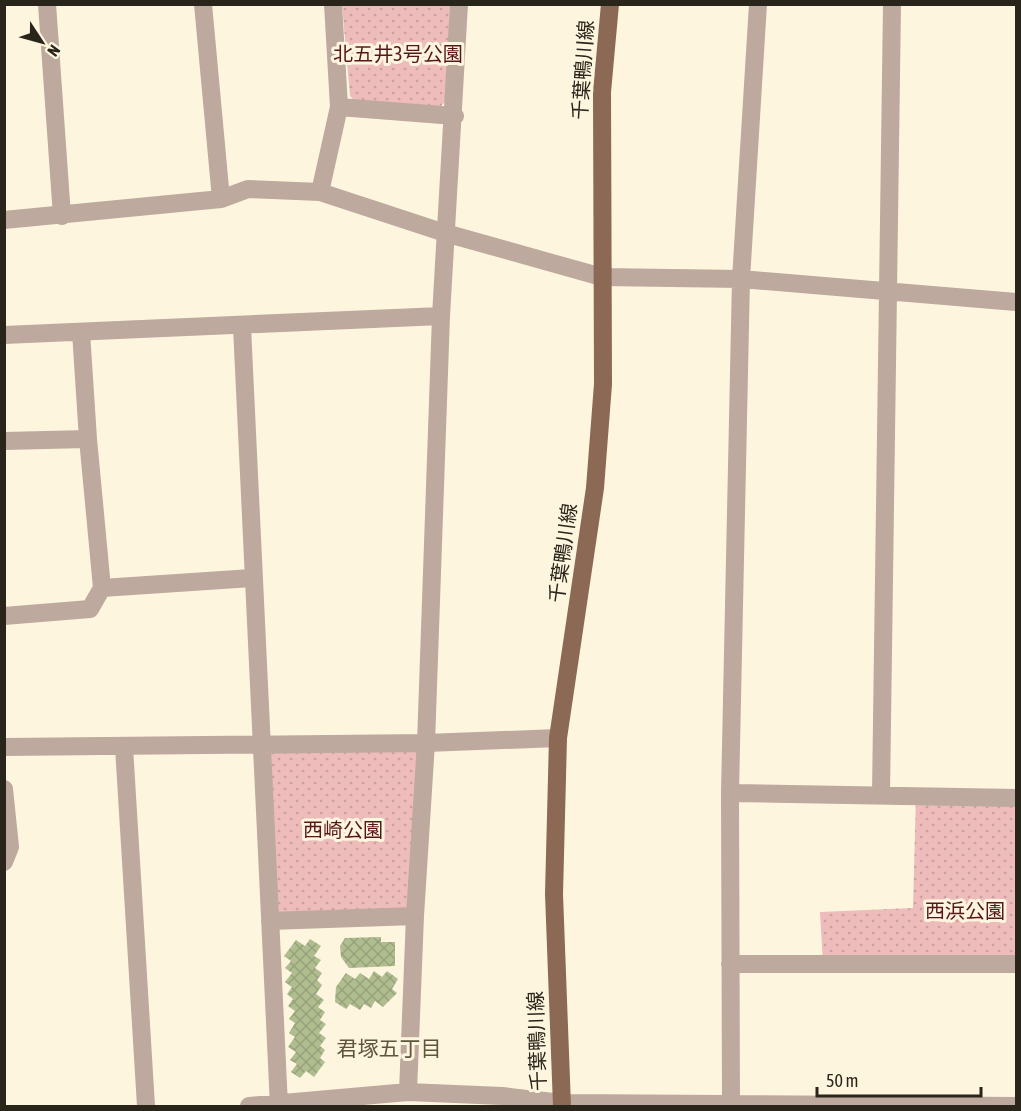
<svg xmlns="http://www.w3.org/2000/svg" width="1021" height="1111" font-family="'Asap Condensed','Noto Sans JP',sans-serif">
<defs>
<pattern id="park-dots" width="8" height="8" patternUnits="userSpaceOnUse" patternTransform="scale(1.5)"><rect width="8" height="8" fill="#edbcbb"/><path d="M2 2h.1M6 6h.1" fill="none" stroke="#cba1a0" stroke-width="1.8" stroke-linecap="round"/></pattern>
<pattern id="building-cross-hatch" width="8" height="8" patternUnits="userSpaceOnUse" patternTransform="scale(1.5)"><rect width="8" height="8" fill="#b0bd8f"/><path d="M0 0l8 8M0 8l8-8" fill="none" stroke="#97a27b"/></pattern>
</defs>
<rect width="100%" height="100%" fill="#fef5df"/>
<path fill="url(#park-dots)" d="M342,5H450L447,100L440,107L356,102L350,96Z
M426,743L415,916L270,921L260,744Z
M916,795L1016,798V964H823L820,912L913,908Z"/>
<path fill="url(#building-cross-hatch)" d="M381,937V942H395V966L349,968L341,957L340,946L345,938Z
M310,939L321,946L314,956L321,960L315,968L322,973L317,980L322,985L316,994L324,1000L318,1007L325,1012L320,1020L326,1024L319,1033L326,1038L320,1046L325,1050L320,1058L325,1062L314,1077L306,1071L300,1078L291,1072L297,1064L290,1060L296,1052L288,1047L295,1037L289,1033L295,1023L289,1019L295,1011L288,1006L293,999L287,994L292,987L285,982L292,973L285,968L291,961L284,956L296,940L305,946Z
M374,971L382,977L387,971L398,979L392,989L397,993L383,1007L375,1001L371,1008L364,1004L360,1010L350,1004L346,1009L335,1002L336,987L346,973L355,979L360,973L369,979Z"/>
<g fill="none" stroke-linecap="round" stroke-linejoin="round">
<path stroke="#bda99d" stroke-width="18" d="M47,4L62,216
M203,4L221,199
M339,107L455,116
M320,192L339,107L333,4
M4,220L221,199L248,189L320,192L445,233L602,277L741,279L1016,302
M242,327L279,1106
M81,332L88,439L102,588
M4,335L441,316
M4,441L88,439
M4,616L90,609L102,588L252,578
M4,747L426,743L558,738
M124,747L146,1106
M4,789L10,847L4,862
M730,793L1016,798
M881,794L892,4
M270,921L415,916
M730,964H1016
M408,1092L415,916L426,743L441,316L459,4
M249,1106L408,1092L502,1096L562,1103L1016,1106
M731,1106L730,793L741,279L758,4"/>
<path stroke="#8c6954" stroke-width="18" d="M562,1106L554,894L558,738L595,488L603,384L602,92L610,4"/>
</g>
<g text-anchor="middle" stroke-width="6" stroke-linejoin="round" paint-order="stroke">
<g font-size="20" fill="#56161b" stroke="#fef5df">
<text x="398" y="61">北五井3号公園</text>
<text x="343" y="837">西崎公園</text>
<text x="965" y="918">西浜公園</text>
</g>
<g font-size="20" fill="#29251b" stroke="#fef5df">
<text transform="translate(583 70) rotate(-86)" y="7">千葉鴨川線</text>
<text transform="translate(563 553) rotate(-82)" y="7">千葉鴨川線</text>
<text transform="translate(537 1041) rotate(-92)" y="7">千葉鴨川線</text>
</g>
<g font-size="21" fill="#5f553d" stroke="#fef5df">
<text x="389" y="1056">君塚五丁目</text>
</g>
</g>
<rect width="1021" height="1111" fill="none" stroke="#29251b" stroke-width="12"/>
<g transform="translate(42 42) rotate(126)" stroke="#fef5df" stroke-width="4.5" paint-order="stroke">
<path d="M0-4.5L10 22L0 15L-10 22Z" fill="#29251b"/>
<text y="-9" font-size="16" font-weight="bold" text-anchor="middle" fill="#29251b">N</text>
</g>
<path d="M817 1087v9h164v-9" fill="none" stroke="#29251b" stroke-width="3"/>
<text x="826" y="1087" font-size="18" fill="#29251b" stroke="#fef5df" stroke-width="4.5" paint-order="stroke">50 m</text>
</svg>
